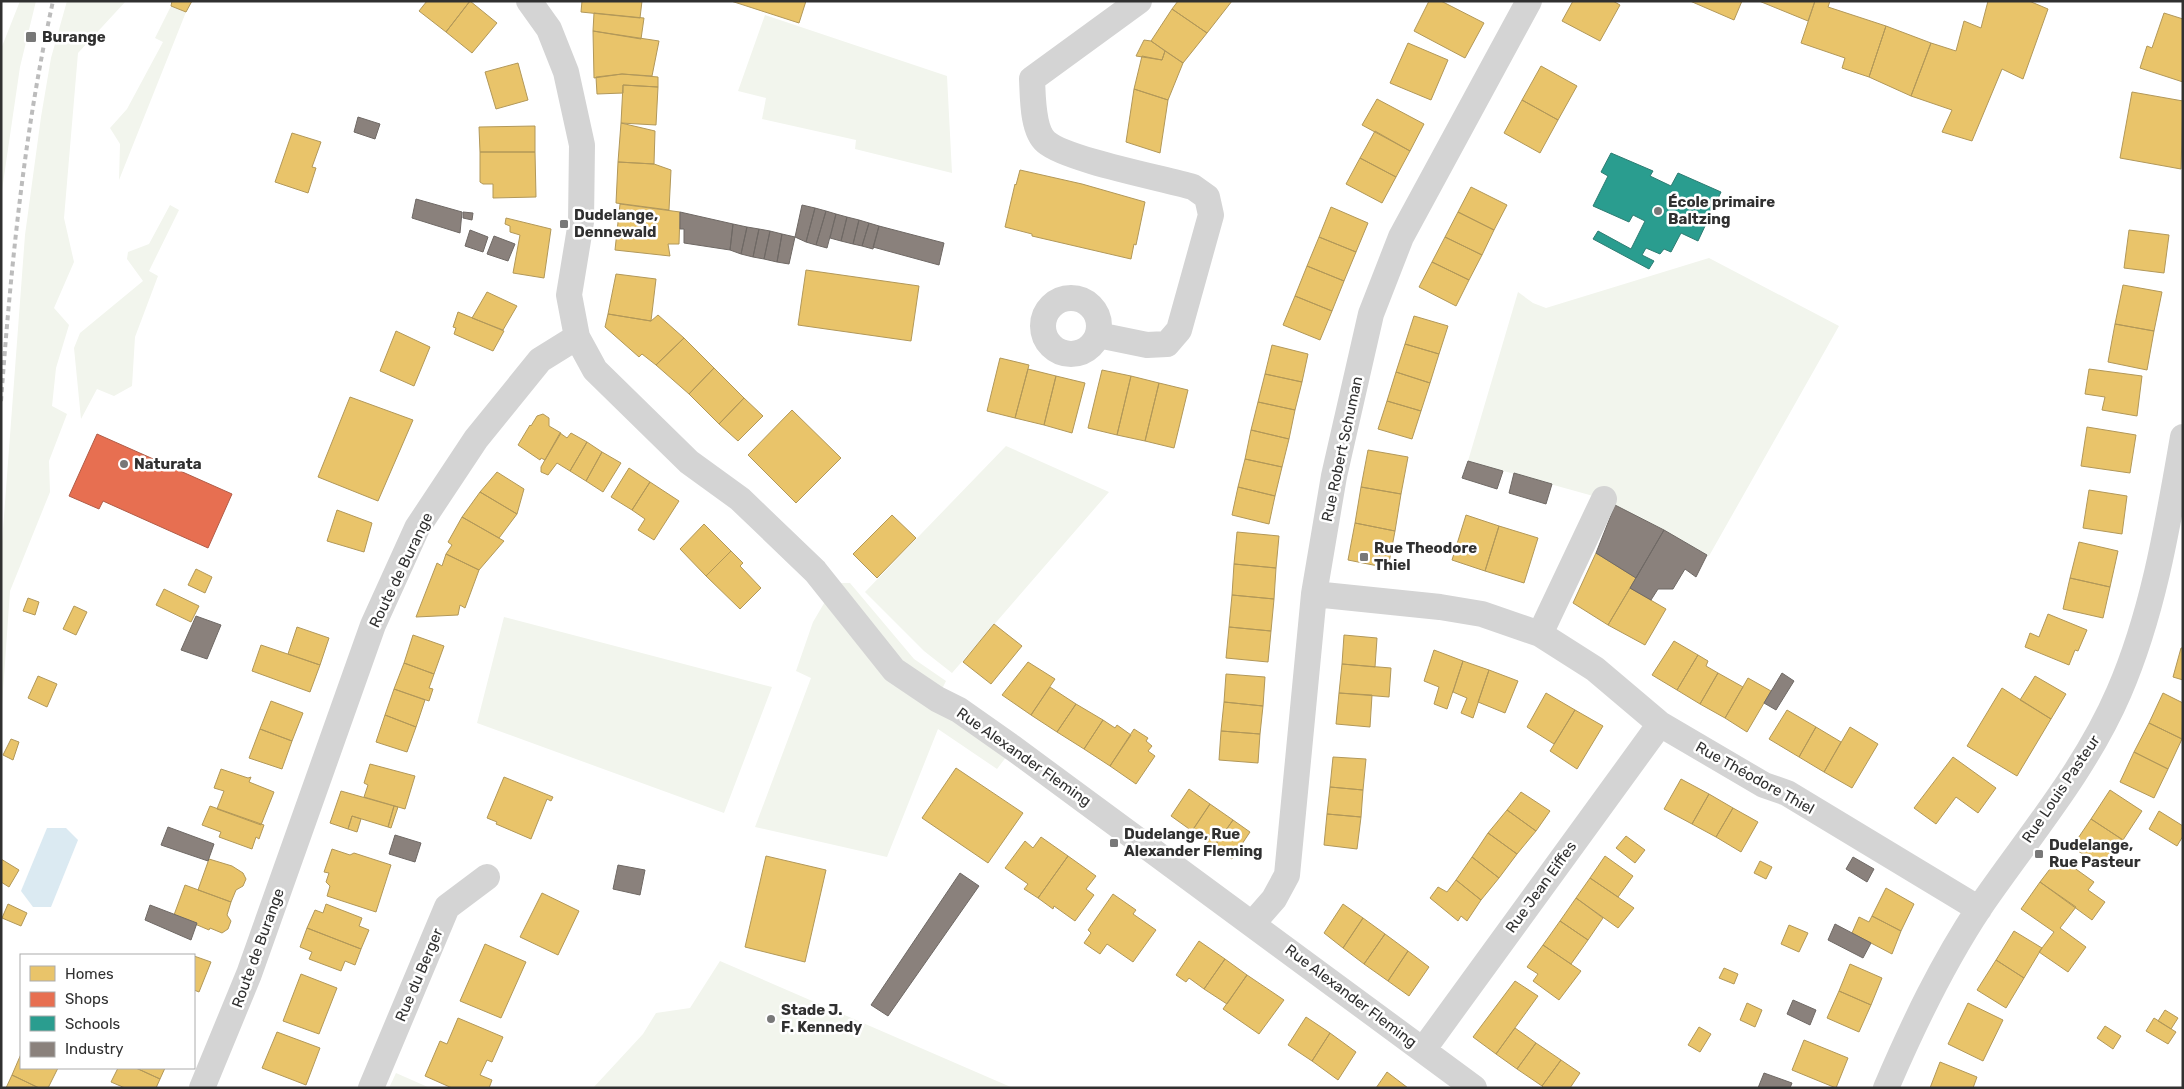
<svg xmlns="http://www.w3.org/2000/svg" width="2184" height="1089" font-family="Rubik,sans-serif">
<rect width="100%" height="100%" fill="#fff"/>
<path fill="#f2f5ed" d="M20,1H36L20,67L1,197V49Z
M67,1H126L78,53L64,218L74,262L54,308L69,325L56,368L52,406L67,414L49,461L50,492L10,591L1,720V556L25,235L41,117L51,58Z
M171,6L186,12L119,180L120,144L110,128L127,109L163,42L155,38Z
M765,15L947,76L952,173L855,149L856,140L762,119L766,98L738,91Z
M170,205L179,210L149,271L158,276L135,337L132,386L114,396L97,389L81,419L74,348L80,333L143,281L127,259L128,252L149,244Z
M1709,258L1839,326L1709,556L1604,499L1468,461L1518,292L1533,303L1546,308Z
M1006,446L1109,492L952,673L924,651L865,592Z
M836,583H850L914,659L946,681L937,699L1013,748L997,769L938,729L887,857L755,827L811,678L796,671L813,622Z
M504,617L772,687L724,813L477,723Z
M720,961L1013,1088H593L643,1034L656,1013L690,1008Z
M396,1073L430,1088H389Z"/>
<path fill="#dbeaf2" d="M47,828H66L78,840L51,907H33L21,891Z"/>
<path fill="#e9c46a" stroke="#b29859" d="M172,1H192L186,12L171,6Z
M427,1H470L446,32L419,11Z
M470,1L497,23L472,53L446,32Z
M582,1H642L640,18L581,12Z
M731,1H806L799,23Z
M1178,1H1232L1207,33L1172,9Z
M1429,1H1441L1484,23L1465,58L1414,31Z
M1573,1H1613L1620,5L1600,41L1562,21Z
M1690,1H1742L1734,20Z
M1759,1H1815L1808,21Z
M1815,1H1830L1828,7L1886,26L1869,77L1842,68L1845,58L1801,43Z
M1988,1H2029L2048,9L2023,79L2002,69L1972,141L1942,132L1952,110L1911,96L1931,43L1956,51L1964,21L1981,28Z
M1172,9L1207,33L1183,63L1151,41Z
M594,13L644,18L641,39L593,31Z
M2164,13L2183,19V82L2140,68L2147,46L2152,48Z
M1886,26L1931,43L1911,96L1869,77Z
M593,31L659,41L652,76L622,74L594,78Z
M1144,40L1151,41L1165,51L1162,60L1136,56Z
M1408,43L1448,60L1431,100L1390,83Z
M1165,51L1183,63L1168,100L1134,89L1142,56L1162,60Z
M518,63L528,100L496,109L485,72Z
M1541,66L1577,86L1558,120L1522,100Z
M622,74L658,77V87L623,85V93L597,94L596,77Z
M623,85L658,87L656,125L621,123Z
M1134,89L1168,100L1160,153L1126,142Z
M2132,92L2183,101L2181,169L2120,158Z
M1377,99L1424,124L1410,151L1362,125Z
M1522,100L1558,120L1540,153L1504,133Z
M621,123L655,131L654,164L618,162Z
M535,126V152H480L479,127Z
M1375,131L1410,151L1396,177L1360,158Z
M292,133L321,142L312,167L316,168L308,193L275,182Z
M480,152H535L536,197L493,198V184H483L480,182Z
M1360,158L1396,177L1382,203L1346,184Z
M618,162L654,164L671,170L669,210L616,203Z
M1020,170L1082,184L1145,202L1136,245L1134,244L1131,259L1032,236V234L1005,227L1015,184L1016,185Z
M1471,187L1507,205L1494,230L1458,212Z
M620,204L680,212L679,244H668L670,256L615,250Z
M1331,207L1368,223L1356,252L1319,237Z
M1458,212L1494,230L1482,255L1445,237Z
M506,218L551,229L544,278L513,273L520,235L510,232V226L505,224Z
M2129,230L2169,235L2164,273L2124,268Z
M1319,237L1356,252L1344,281L1307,266Z
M1445,237L1482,255L1469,280L1432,262Z
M1432,262L1469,280L1456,306L1419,287Z
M1307,266L1344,281L1332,311L1295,296Z
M806,270L919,286L911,341L798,325Z
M616,274L656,279L651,321L608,314Z
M2123,285L2162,292L2154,331L2115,324Z
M487,292L517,306L503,330L472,318Z
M1295,296L1332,311L1320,340L1283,325Z
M458,312L504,331L493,351L454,334L456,328L453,327Z
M608,314L651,321L658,315L684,338L656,365L642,354L639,357L605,327Z
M1414,316L1448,326L1439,354L1405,344Z
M2115,324L2154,331L2147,370L2108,362Z
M396,331L430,347L414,386L380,371Z
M684,338L714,368L689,394L656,365Z
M1405,344L1439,354L1430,383L1396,372Z
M1272,345L1308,354L1302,382L1265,374Z
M1000,358L1029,365L1015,418L987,411Z
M714,368L744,398L719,424L689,394Z
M1028,369L1056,376L1044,425L1015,418Z
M2089,369L2142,376L2137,416L2102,410L2105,397L2085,394Z
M1102,370L1131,376L1117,435L1088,428Z
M1396,372L1430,383L1421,411L1387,401Z
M1265,374L1302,382L1295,410L1258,402Z
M1056,376L1085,383L1072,433L1044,425Z
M1131,376L1159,383L1145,441L1117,435Z
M1159,383L1188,390L1174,448L1145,441Z
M350,397L413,420L378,501L318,477Z
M744,398L763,416L738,441L719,424Z
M1387,401L1421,411L1412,439L1378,429Z
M1258,402L1295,410L1289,439L1251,430Z
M792,410L841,458L796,503L748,455Z
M543,414L549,418V426L561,433L545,460L541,458L540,460L518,445L530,425L531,426L537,416Z
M2087,427L2136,435L2130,473L2081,466Z
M1251,430L1289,439L1282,467L1245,459Z
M560,433L567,438L571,433L587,442L570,471L557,463L548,475L541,472V467Z
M587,442L602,452L586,481L570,471Z
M1368,450L1408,457L1401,494L1361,487Z
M602,452L621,463L603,492L586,481Z
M1245,459L1282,467L1275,496L1238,487Z
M629,468L650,482L632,510L611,497Z
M497,472L524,489L517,514L480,492Z
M650,482L679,501L654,540L638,530L645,519L632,510Z
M1238,487L1275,496L1269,524L1232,515Z
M1361,487L1401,494L1395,531L1355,523Z
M2089,490L2127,496L2122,534L2083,528Z
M480,492L517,514L499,538L462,517Z
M337,510L372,523L364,552L327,541Z
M892,515L916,538L877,578L853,554Z
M1466,515L1499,526L1485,571L1452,560Z
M462,517L504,541L479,570L446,554L452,545L448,542Z
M1355,523L1395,531L1388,568L1348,560Z
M704,524L731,551L706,576L680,549Z
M1499,526L1538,538L1524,583L1485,571Z
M1237,532L1279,536L1276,568L1234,564Z
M2079,542L2118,551L2110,587L2070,578Z
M731,551L743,563L740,566L761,588L740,609L706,576Z
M1596,553L1636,578L1608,625L1573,603Z
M446,554L479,570L465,608L460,605L458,615L416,617L437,563L442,566Z
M1234,564L1276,568L1274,599L1232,595Z
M196,569L212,577L205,593L188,585Z
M2070,578L2110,587L2103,618L2063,609Z
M1630,588L1666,609L1645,645L1608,625Z
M164,589L199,606L191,622L156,605Z
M1232,595L1274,599L1271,631L1229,627Z
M28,598L39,602L35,615L23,611Z
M74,606L87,612L76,635L63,629Z
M2048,614L2087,630L2078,651L2075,650L2069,665L2025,647L2030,633L2039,637Z
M994,624L1022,646L991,684L963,662Z
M297,627L329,638L320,665L288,654Z
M1229,627L1271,631L1268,662L1226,658Z
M413,635L444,646L434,674L404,663Z
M1344,635L1377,638L1375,667L1342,664Z
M1674,641L1698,655L1677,690L1652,675Z
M261,645L320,665L310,692L252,671Z
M2181,648H2183V680L2173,677Z
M1434,650L1463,661L1447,709L1434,704L1439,687L1424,681Z
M1698,655L1708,661L1706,666L1718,673L1700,704L1677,690Z
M1463,661L1489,670L1473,718L1461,713L1467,698L1453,692Z
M1028,662L1055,679L1031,715L1002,695Z
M404,663L434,674L429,688L433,689L429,701L394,689Z
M1342,664L1391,668L1389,697L1339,693Z
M1489,670L1518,681L1505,713L1478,702Z
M1718,673L1743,687L1725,718L1700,704Z
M1226,674L1265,677L1263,706L1224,702Z
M38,676L57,684L47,707L28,698Z
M2035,676L2066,694L2051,719L2020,700Z
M1748,678L1771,691L1747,732L1725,718Z
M1050,687L1076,704L1057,732L1031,715Z
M2002,688L2051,719L2017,776L1967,746Z
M394,689L425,700L416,727L385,715Z
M1339,693L1372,695L1370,727L1336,724Z
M1546,693L1575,710L1554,744L1527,727Z
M2163,693L2183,703L2182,739L2149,723Z
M271,701L303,713L292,741L260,729Z
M1224,702L1263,706L1260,734L1221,731Z
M1076,704L1103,720L1084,749L1057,732Z
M1575,710L1603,726L1577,769L1550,751Z
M1787,710L1816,727L1799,757L1769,739Z
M385,715L416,727L407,752L376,742Z
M1103,720L1115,728L1117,725L1131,735L1110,766L1084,749Z
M2149,723L2182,739L2168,769L2134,752Z
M1816,727L1841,742L1824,772L1799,757Z
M1850,727L1878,744L1852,788L1824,772Z
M260,729L292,741L282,769L249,758Z
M1134,729L1148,738L1146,741L1152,746L1148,751L1155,756L1136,784L1110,766Z
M1221,731L1260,734L1258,763L1219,760Z
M11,739L19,742L13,760L3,755Z
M2134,752L2168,769L2154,798L2120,782Z
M1333,757L1366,759L1363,790L1330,787Z
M1953,757L1996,788L1978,813L1956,797L1936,824L1914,808Z
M370,764L415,776L405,809L364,797L368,785L364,783Z
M956,768L1023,813L988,863L922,818Z
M221,769L248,778L251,777L249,782L274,792L261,825L217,809L224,791L214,788Z
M504,777L553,797L551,801L547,799L531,839L496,824L497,822L487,818Z
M1681,779L1709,794L1692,824L1664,809Z
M1330,787L1363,790L1361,817L1327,814Z
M1189,789L1210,804L1192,831L1171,816Z
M2110,790L2142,811L2123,840L2091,819Z
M341,791L394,806L388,827L352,816L348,829L330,823Z
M1521,792L1550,811L1536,831L1507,810Z
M1709,794L1733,808L1716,837L1692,824Z
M1210,804L1233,820L1214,847L1192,831Z
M210,806L264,825L259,839L256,837L252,849L219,837L221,832L202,825Z
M394,806L398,807L391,828L388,827Z
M1733,808L1758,822L1741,852L1716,837Z
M1507,810L1536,831L1517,854L1488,833Z
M2159,811L2183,826V836L2177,846L2149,829Z
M1327,814L1361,817L1357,849L1324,845Z
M352,816L361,819L357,832L348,829Z
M2091,819L2123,840L2104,868L2072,847Z
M1233,820L1250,832L1232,859L1214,847Z
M1488,833L1517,854L1499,878L1472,857Z
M1626,836L1645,850L1635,863L1616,848Z
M1041,837L1068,856L1038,898L1024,889L1028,884L1005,868L1025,841L1033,848Z
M332,849L350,855L354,853L391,865L376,912L327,896L330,886L326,882L329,873L324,872Z
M766,856L826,870L805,962L745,947Z
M1068,856L1096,876L1086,889L1094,895L1075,921L1054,906L1053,909L1038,898Z
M1605,856L1633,876L1618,897L1590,878Z
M1472,857L1499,878L1481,900L1456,880Z
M2059,857L2094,882L2088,890L2105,902L2092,920L2040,882Z
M1,859L19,870L9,887L1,882Z
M209,859L232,866L243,873L246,879L243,886L236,890L231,902L198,890Z
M1760,861L1772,867L1766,879L1754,873Z
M1590,878L1634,908L1618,928L1576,898Z
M1456,880L1481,900L1467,921L1461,916L1458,921L1430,898L1438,887L1447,892Z
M2040,882L2076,907L2060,928L2086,947L2068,972L2039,952L2054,932L2021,909Z
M185,885L231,902L227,915L231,921L228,929L222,933L210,928L209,930L174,915Z
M1886,888L1914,904L1901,931L1872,916Z
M542,893L579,911L558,955L520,937Z
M1113,894L1136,910L1133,914L1156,930L1133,962L1107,944L1100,954L1084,943L1091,933L1088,930Z
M1576,898L1603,918L1588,940L1560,921Z
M8,904L27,913L21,926L2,918Z
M326,904L362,918L359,926L369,930L361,949L307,928L315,910L323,913Z
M1343,904L1363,918L1343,948L1324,933Z
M1872,916L1901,931L1892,954L1852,933L1859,917L1869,922Z
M1363,918L1385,934L1364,964L1343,948Z
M1560,921L1588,940L1571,964L1543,945Z
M1789,925L1808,933L1799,952L1781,944Z
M307,928L361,949L355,965L345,961L341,971L309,959L312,952L300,947Z
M2014,931L2042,948L2024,978L1996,960Z
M1385,934L1408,951L1388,981L1364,964Z
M1199,941L1225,959L1204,989L1189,978L1186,982L1176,975Z
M485,944L526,962L501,1018L460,1001Z
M1543,945L1581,971L1559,1000L1533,981L1538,974L1527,967Z
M1408,951L1429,967L1409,996L1388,981Z
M194,956L211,962L199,992L194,990Z
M1225,959L1247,975L1227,1004L1204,989Z
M1996,960L2024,978L2006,1008L1977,990Z
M1850,964L1882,978L1871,1005L1839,991Z
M1724,968L1738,974L1734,984L1719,978Z
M301,974L337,988L319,1034L283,1021Z
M1247,975L1284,1000L1259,1034L1223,1009Z
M1515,981L1538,996L1496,1054L1473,1037Z
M1839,991L1871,1005L1859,1032L1827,1018Z
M1747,1003L1762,1010L1755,1027L1740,1020Z
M1968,1003L2003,1020L1983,1061L1948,1044Z
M2165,1010L2178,1018L2171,1029L2158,1021Z
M1306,1017L1330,1033L1312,1061L1288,1045Z
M458,1018L503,1037L492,1062L487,1060L480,1075L492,1080L489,1088H452L425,1076L440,1041L447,1044Z
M2154,1018L2176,1032L2168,1044L2146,1031Z
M2105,1026L2121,1036L2113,1049L2097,1038Z
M1699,1027L1711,1034L1700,1052L1688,1045Z
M1515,1028L1536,1043L1517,1069L1496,1054Z
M277,1032L320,1048L306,1085L262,1068Z
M1330,1033L1356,1052L1338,1080L1312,1061Z
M1804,1040L1848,1058L1836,1088L1792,1070Z
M1536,1043L1561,1060L1542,1086L1517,1069Z
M21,1054V1068H58L48,1088H39L12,1075Z
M1561,1060L1580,1073L1570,1088H1544L1542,1086Z
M1940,1062L1977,1077L1973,1088H1930Z
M118,1068H136L160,1079L156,1088H125L111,1082Z
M136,1068H165L160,1079Z
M1387,1072L1408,1088H1376Z
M12,1075L39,1088H6Z"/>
<path fill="#e76f51" stroke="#b05c47" d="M97,434L232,494L208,548L103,501L99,509L69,496Z"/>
<path fill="#2a9d8f" stroke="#2c7c72" d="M1611,153L1653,171L1650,176L1671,186L1678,173L1721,192L1698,241L1681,233L1671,252L1664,249L1660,254L1646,248L1642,255L1654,261L1649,269L1593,239L1598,231L1631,249L1645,221L1633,215L1629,222L1593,206L1608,176L1601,172Z"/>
<path fill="#8a817c" stroke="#6f6965" d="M358,117L380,124L375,139L354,132Z
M416,199L462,212L460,233L412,218Z
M802,205L815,208L806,242L795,237Z
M815,208L826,211L816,245L806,242Z
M826,211L836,214L827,248L816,245Z
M463,212L473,213L472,220L463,218Z
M680,212L733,224L730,250L684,243V229H680Z
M836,214L847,217L841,241L830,238Z
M847,217L859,220L853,244L841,241Z
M859,220L869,223L862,246L853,244Z
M869,223L879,226L873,249L862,246Z
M733,224L747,227L741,254L730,250Z
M879,226L944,243L939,265L873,247Z
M747,227L759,229L753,257L741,254Z
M759,229L770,231L764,259L753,257Z
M470,230L488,237L483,252L465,246Z
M770,231L782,234L777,262L764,259Z
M782,234L795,237L789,264L777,262Z
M494,236L515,244L508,261L487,254Z
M1468,461L1503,471L1497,489L1462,478Z
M1514,473L1552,484L1546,504L1509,493Z
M1615,505L1664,530L1636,578L1596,553Z
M1664,530L1707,555L1696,577L1685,569L1673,589H1658L1651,600L1630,588Z
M196,616L221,625L207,659L181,650Z
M1782,673L1794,681L1776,710L1764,703Z
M168,827L214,844L208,861L161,845Z
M395,835L421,843L415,862L389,854Z
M1853,857L1874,869L1867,882L1846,869Z
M618,865L645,870L640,895L613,889Z
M960,873L979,886L888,1016L871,1005Z
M150,905L197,923L191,940L145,920Z
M1835,924L1871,943L1863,958L1828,940Z
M1793,1000L1816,1010L1810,1025L1787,1014Z
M1764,1073L1792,1083L1790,1088H1758Z"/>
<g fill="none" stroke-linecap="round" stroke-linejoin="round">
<path stroke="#d4d4d4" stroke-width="26" d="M529,1L549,29L566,72L582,145L581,222L569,295L577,337L595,370L689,462L740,499L815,571L894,670L937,699L959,710L1013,748L1474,1088
M1043 326a28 28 0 1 1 56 0a28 28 0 1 1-56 0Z
M1098,335L1147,345L1167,344L1179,330L1211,215L1207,197L1193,187C1162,178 1067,160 1046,142C1032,130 1033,96 1032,79L1139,1
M1314,594L1440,607L1482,614L1540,634L1595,669L1660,724L1764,785L1787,793L1979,909
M1540,634L1604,499
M1253,923L1274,899L1287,875L1314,594L1334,476L1371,314L1401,237L1529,1
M1423,1050L1660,724
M202,1088L249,974L373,625L417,528L476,439L540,360L577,337
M371,1088L447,907L487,877
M1886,1088C1913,1025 1942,964 1980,907C2028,837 2085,771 2119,692C2154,611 2168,523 2183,437"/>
<path stroke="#bcbcbc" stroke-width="4" stroke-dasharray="5 4" stroke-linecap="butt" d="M1,401C11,266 24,133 53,1"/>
</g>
<g fill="#787878" stroke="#fff" stroke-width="2">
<rect x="25" y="31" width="12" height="12" rx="2.5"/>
<circle cx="1658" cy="211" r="5"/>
<rect x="559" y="219" width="10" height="10" rx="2.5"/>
<circle cx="124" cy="464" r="5"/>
<rect x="1359" y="552" width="10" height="10" rx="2.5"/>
<rect x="1109" y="838" width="10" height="10" rx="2.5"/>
<rect x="2034" y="849" width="10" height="10" rx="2.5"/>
<circle cx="771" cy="1019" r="5"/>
</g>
<g text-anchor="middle" stroke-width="5" stroke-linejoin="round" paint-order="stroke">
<g font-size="15" font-weight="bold" fill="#303030" stroke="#fff" text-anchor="start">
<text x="42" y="42">Burange</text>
<text x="1668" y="207">École primaire<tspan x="1668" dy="17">Baltzing</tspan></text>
<text x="574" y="220">Dudelange,<tspan x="574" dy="17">Dennewald</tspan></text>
<text x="134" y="469">Naturata</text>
<text x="1374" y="553">Rue Theodore<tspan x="1374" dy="17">Thiel</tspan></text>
<text x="1124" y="839">Dudelange, Rue<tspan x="1124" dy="17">Alexander Fleming</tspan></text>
<text x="2049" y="850">Dudelange,<tspan x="2049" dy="17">Rue Pasteur</tspan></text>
<text x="781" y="1015">Stade J.<tspan x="781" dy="17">F. Kennedy</tspan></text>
</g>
<g font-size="15" fill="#303030" stroke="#fff">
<text transform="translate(1342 449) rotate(-78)" y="5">Rue Robert Schuman</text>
<text transform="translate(401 570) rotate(-64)" y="5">Route de Burange</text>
<text transform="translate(1024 757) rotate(35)" y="5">Rue Alexander Fleming</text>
<text transform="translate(1755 778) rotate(29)" y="5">Rue Théodore Thiel</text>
<text transform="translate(2061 789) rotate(-56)" y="5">Rue Louis Pasteur</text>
<text transform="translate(1541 887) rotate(-54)" y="5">Rue Jean Eiffes</text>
<text transform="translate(258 948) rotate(-70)" y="5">Route de Burange</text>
<text transform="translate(419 975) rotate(-67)" y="5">Rue du Berger</text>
<text transform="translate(1351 996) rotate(37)" y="5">Rue Alexander Fleming</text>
</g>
</g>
<rect width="2184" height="1089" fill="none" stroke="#303030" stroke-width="5"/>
<rect x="20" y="954" width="175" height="115" fill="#ffffff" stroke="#acacac"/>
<rect x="30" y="966" width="25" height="15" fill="#e9c46a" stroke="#acacac"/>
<text x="65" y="979" font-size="15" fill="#303030">Homes</text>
<rect x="30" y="992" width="25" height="15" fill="#e76f51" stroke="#acacac"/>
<text x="65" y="1004" font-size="15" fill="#303030">Shops</text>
<rect x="30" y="1016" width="25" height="15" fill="#2a9d8f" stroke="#acacac"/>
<text x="65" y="1029" font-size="15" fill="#303030">Schools</text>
<rect x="30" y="1042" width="25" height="15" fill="#8a817c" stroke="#acacac"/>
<text x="65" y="1054" font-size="15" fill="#303030">Industry</text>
</svg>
